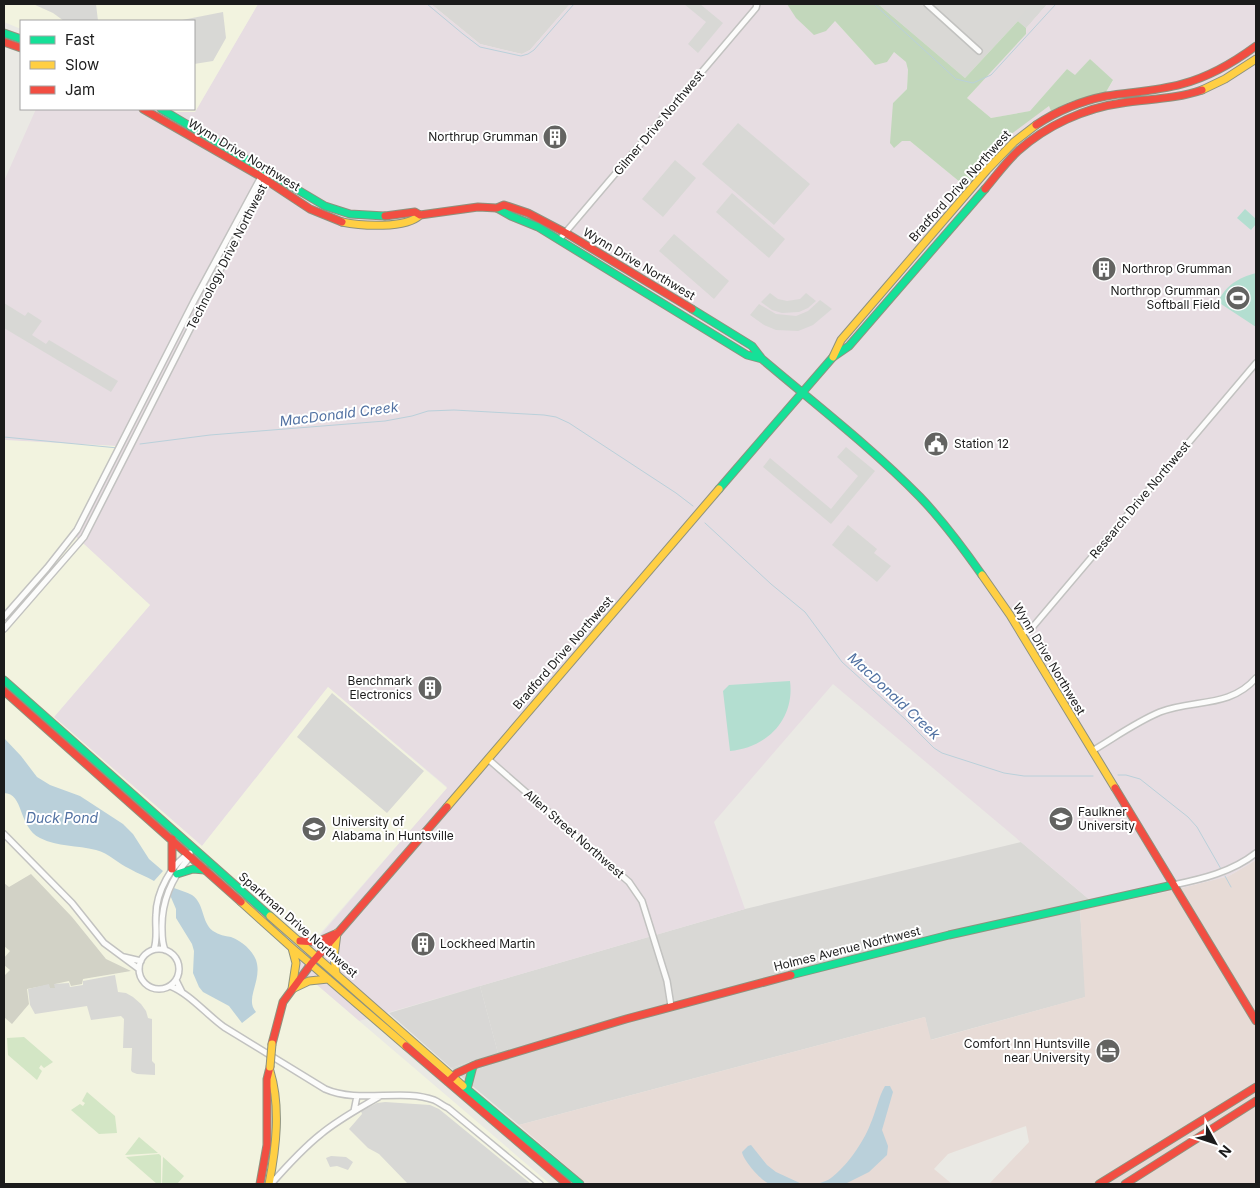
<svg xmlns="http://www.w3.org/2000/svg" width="1260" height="1188" font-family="Inter,sans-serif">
<rect width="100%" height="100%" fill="#eae9e4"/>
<path fill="#d9d8d5" d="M431,4H570L530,50L522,54L480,44Z
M878,4H1047L1026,28L1018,21L965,78Z
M1021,842L1097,906L1080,910L1086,997L930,1040L925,1017L519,1125L451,1068L498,1053L480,986L745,909Z"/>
<path fill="#e7dbd6" d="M1256,860V1184H989L1029,1142L1026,1126L948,1154L934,1169L952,1184H587L519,1125L925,1017L931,1040L1085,997L1080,910L1166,892L1229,876Z"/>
<path fill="#e7dde2" d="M258,4H431L480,44L522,54L530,50L570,4H787L835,21L875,65L894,52L906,62L908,70L907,89L893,103L902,141H910L966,187L1010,135L1032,118L1049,106L1051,110L1069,102L1106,92L1113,81L1090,59L1075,76L1067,69L1030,111L991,118L967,98L1026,34V28L1047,4H1256V860L1229,876L1166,892L1097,906L833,684L714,822L745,909L359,1021L317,985L291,967L318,938L447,787L328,687L202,846L54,717L150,605L72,533L117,447L4,440V181L36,109H171L176,112H195Z"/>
<path fill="#f2f3df" d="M4,4H258L195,112H176L171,109H194V21H21V29L4,22Z
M4,440L117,446L72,533L150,605L54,717L202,846L328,687L447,788L291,967L317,985L550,1184H4Z"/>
<path fill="#d8d7d5" d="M480,986L498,1053L451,1068L389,1013Z"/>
<path fill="#d2d2c6" d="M31,874L72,917L106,959L131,971L83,979L82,984L71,986L69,981L55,984V988H50L48,985L27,989L29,1004L12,1024L4,1017V976L10,970L4,965V958L10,951L4,946V883L9,887Z"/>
<path fill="#d3e6c5" d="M24,1037L53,1062L44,1068L41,1065L39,1068L42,1071L37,1080L8,1055L7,1038Z
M87,1092L115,1116L117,1133L99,1134L71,1110L80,1104L83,1106L85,1103L82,1101Z
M139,1137L158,1153L125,1155Z
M159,1154L161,1156V1184H157L126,1157Z
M163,1157L184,1176L177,1184H162Z"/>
<path fill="#c2d7bb" d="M787,4H878L965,78L1018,21L1026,28V34L967,98L991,118L1030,111L1067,69L1075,75L1090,59L1113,80L1106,92L1069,102L1051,111L1049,106L1010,135L966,187L910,141H902L894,148L890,143L893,103L907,89L908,70L906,62L894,52L887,62L875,65L835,21L826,31L814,35L796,18Z"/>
<path fill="#b3ded0" d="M1245,209L1256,219V224L1251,230L1237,218Z
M1256,273V327L1218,302C1226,285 1238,278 1256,273Z
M790,681C795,720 766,748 730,751L723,691L729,685Z"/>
<path fill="#d8d8d5" d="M33,4H96L98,21H64L53,13Z
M684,4H700L723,23L698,53L688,44L706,22Z
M1031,4H1047L1026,28L1017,20Z
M223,12L226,38L213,61L194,64V21H177Z
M738,123L810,184L774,225L702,164Z
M675,160L696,178L663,217L642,199Z
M732,193L785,239L769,258L716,212Z
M674,234L729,281L714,299L659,251Z
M770,293L778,299L787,301L800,299L806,293L816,301L808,308L799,312L782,313L772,310L761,302Z
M820,300L832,309L813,325L798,331L776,330L764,325L750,315L759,304L776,314L796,316L808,311Z
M4,303L25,316L28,312L42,321L32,335L46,344L49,340L118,381L111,392L4,328Z
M846,447L875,471L831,524L763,467L770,458L831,509L858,476L837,457Z
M848,525L877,549L874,553L891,566L877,582L832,545Z
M332,693L424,771L387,813L297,737Z
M115,975L118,992L126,993L133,997L141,1004L146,1011L148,1018L152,1019V1061L155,1064V1075L137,1074L132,1072L131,1070L132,1048H123L124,1019L121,1016L91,1020L87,1006L35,1014L30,1005L28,989L49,984L50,988H55L54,984L69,983L70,987L83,985V981Z
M385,1102L430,1105L439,1109L531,1184H408L379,1154L368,1148L349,1129L362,1114L361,1111L377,1103Z
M331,1156L346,1157L353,1162L348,1170L337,1166L330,1167L326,1158Z"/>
<path fill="#bad0da" d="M4,738L21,756L37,777L50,785L80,796L123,824L133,834L149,859L163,871L154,881C146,876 138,874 130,869C118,864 109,853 96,850C77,845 58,847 40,838C18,827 24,793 4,793Z
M174,888C179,890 187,892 192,895C205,904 201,922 213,931C219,935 225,936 231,937C242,941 252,950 256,960C263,980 244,999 256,1012L242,1023L229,1006L203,992L199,987L193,973L194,951L192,944L176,918V909L170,895Z
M885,1086H890L893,1092L882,1130L888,1146L887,1155L869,1172L845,1184H809C816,1184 824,1183 831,1178C846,1167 863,1143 870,1125C876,1112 878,1098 885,1086Z
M751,1145L767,1165L776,1172L802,1184C793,1184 779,1187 770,1184C762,1182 743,1160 742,1152L748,1146Z"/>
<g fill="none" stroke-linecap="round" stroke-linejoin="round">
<path stroke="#bad0da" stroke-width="1" d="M427,4L463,34L480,47L521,56L528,54L534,50L574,4
M874,4L956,79L973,83L991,75L1056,4
M4,437L118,448
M140,444L210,435L385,421L412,416L428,411L454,410L544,415L556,417L569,423L676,493L693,506
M705,523L771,584L805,612L842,662L905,719L934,748L942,753L1004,773L1024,776H1093
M1118,775H1126L1140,779L1188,817L1197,827L1221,869
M1225,876L1231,887"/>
<defs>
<path id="street" d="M927,4L979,51
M559,240L756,8L757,4
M4,617L47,568L77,530L194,301L262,175
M4,629L84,537L266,180V171
M1021,634L1031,629L1256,363
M1092,751C1114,738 1136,722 1160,712C1194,699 1230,708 1256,678
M488,759L629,882L642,901L667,981L671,1006
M4,834L72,903L104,943L139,969
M1173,885C1202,879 1232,872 1256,853
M154,949C158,938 155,926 156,915C156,892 172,863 190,853
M139 969a20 20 0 1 1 40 0a20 20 0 1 1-40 0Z
M165,950C162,943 162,937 162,930C161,903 171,879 189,858V854
M124,957L141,961
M176,980L182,992
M170,986C190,994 206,1014 224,1027L325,1089C359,1104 402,1088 434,1100C439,1102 443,1106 448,1108L540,1184
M354,1111L357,1096
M271,1184C286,1167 302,1149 321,1134C339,1119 360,1108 380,1096"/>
<path id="fast" d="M4,33L21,39
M161,109L325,206L350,214L385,216
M497,208L511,216L538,227L747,355L762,359
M692,309L752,346L762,359C815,404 871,447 920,497C943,521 963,548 982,575
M719,489L833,357L849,346L985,189
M4,680L270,916
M177,874L193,869L205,870
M791,975L949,935L1173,885
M463,1086L580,1184
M467,1089L473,1066"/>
<path id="slow" d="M1202,90L1225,79L1256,59
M342,222C361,226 406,229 420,215
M833,357L841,340L987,170L1014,142L1036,125
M982,575L1010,615L1115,788
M447,807L719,489
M241,902L291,947L406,1046
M270,916L463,1086
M292,948L296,963L292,989L309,981L328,979
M336,973L334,957L337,933
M269,1184C276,1148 281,1107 270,1071"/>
<path id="jam" d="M4,42L21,48
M143,109L260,176L310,209L342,222
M1036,125C1057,111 1081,101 1106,96C1131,92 1157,91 1182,84C1209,77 1233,63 1256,46
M985,189C996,176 1006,162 1018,151C1046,126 1084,108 1122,103C1149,99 1176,99 1202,90
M385,216L415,212L420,215L478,207L497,208L504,205L528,213L566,233L692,309
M4,691L241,902
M1115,788L1256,1021
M172,839V869
M300,941L317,942L335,934
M272,1044L283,1002L311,964L447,807
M406,1046L567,1184
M448,1082L457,1073L477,1064L626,1019L791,975
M260,1184L267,1145V1079L270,1067
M1099,1184L1256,1087
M1125,1184L1256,1101"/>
</defs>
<use href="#street" stroke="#c2c2c0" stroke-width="8"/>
<use href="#fast" stroke="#8e927e" stroke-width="9"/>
<use href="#slow" stroke="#8e927e" stroke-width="9"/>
<use href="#jam" stroke="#8e927e" stroke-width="9"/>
<use href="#street" stroke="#fcfcfb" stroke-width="5"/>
<use href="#fast" stroke="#16e098" stroke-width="7"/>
<use href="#slow" stroke="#ffcf43" stroke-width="7"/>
<use href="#jam" stroke="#f24e42" stroke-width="7"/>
<defs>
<path id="slow-bridge" d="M270,1067L272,1044"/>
</defs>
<use href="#slow-bridge" stroke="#8e927e" stroke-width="9" stroke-linecap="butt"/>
<use href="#slow-bridge" stroke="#ffcf43" stroke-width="7"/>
</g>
<defs>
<symbol id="building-disc" viewBox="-11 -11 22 22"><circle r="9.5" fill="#636361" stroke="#fff"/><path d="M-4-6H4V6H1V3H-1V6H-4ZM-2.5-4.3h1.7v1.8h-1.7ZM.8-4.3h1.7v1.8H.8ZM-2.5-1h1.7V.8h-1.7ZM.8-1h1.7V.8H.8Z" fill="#fff"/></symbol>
<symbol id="stadium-disc" viewBox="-11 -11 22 22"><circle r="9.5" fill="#636361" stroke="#fff"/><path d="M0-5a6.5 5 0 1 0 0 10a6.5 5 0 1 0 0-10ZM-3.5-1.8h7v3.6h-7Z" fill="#fff"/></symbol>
<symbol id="civic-disc" viewBox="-11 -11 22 22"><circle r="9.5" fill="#636361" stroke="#fff"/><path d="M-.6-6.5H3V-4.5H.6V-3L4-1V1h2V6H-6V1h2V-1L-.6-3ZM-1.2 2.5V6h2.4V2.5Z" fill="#fff"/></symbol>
<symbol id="university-disc" viewBox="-11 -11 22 22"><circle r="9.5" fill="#636361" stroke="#fff"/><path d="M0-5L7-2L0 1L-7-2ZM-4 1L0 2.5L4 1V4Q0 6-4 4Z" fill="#fff"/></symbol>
<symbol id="hotel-disc" viewBox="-11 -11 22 22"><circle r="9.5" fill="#636361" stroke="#fff"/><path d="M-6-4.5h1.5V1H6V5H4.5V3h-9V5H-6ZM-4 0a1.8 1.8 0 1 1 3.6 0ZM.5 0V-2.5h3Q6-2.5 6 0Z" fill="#fff"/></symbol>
</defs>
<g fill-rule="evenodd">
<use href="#building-disc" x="541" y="123" width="28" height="28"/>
<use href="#building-disc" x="1090" y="255" width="28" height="28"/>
<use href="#stadium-disc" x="1224" y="284" width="28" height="28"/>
<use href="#civic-disc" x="922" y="430" width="28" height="28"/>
<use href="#building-disc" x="416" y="674" width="28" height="28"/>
<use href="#university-disc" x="1047" y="805" width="28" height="28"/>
<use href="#university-disc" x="300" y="815" width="28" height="28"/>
<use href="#building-disc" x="409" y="930" width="28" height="28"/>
<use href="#hotel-disc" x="1094" y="1037" width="28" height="28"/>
</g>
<g text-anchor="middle" stroke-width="4" stroke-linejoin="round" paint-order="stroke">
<g font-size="12" fill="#1b1b1b" stroke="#fff">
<text transform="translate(659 123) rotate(-50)" y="4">Gilmer Drive Northwest</text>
<text transform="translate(244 155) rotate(31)" y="4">Wynn Drive Northwest</text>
<text transform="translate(960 186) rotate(-48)" y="4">Bradford Drive Northwest</text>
<text transform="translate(227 257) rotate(-63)" y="4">Technology Drive Northwest</text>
<text transform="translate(639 264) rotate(31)" y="4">Wynn Drive Northwest</text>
<text transform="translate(1140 500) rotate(-50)" y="4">Research Drive Northwest</text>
<text transform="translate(563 653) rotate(-49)" y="4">Bradford Drive Northwest</text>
<text transform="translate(1049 659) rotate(59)" y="4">Wynn Drive Northwest</text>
<text transform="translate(574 834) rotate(41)" y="4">Allen Street Northwest</text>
<text transform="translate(298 925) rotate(41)" y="4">Sparkman Drive Northwest</text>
<text transform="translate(847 949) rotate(-14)" y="4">Holmes Avenue Northwest</text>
</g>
<g font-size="12" fill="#1b1b1b" stroke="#fff" text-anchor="start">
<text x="538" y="141" text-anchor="end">Northrup Grumman</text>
<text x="1122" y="273">Northrop Grumman</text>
<text x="1220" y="295" text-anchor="end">Northrop Grumman<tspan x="1220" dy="14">Softball Field</tspan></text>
<text x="954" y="448">Station 12</text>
<text x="412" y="685" text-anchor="end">Benchmark<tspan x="412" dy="14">Electronics</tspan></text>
<text x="1078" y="816">Faulkner<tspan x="1078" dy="14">University</tspan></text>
<text x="332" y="826">University of<tspan x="332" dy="14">Alabama in Huntsville</tspan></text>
<text x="440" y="948">Lockheed Martin</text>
<text x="1090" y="1048" text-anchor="end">Comfort Inn Huntsville<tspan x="1090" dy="14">near University</tspan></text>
</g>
<g font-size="14" font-style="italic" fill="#5171a2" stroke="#fff">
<text transform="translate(339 414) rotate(-7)" y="5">MacDonald Creek</text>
<text transform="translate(894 696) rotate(43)" y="5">MacDonald Creek</text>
<text x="62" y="823">Duck Pond</text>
</g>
</g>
<rect width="1260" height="1188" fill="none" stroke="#1b1b1b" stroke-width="10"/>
<rect x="20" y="20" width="175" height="90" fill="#ffffff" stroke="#a4a4a4"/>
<rect x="30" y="36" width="25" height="8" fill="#16e098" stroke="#a4a4a4"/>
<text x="65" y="45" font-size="15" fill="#1b1b1b">Fast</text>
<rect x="30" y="61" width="25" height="8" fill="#ffcf43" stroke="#a4a4a4"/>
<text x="65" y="70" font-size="15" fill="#1b1b1b">Slow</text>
<rect x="30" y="86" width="25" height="8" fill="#f24e42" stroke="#a4a4a4"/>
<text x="65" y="95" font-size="15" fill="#1b1b1b">Jam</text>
<g transform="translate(1215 1143) rotate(130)" stroke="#ffffff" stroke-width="4" paint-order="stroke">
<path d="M0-4L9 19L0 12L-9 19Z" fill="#1b1b1b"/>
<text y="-8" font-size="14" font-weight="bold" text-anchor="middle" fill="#1b1b1b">N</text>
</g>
</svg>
